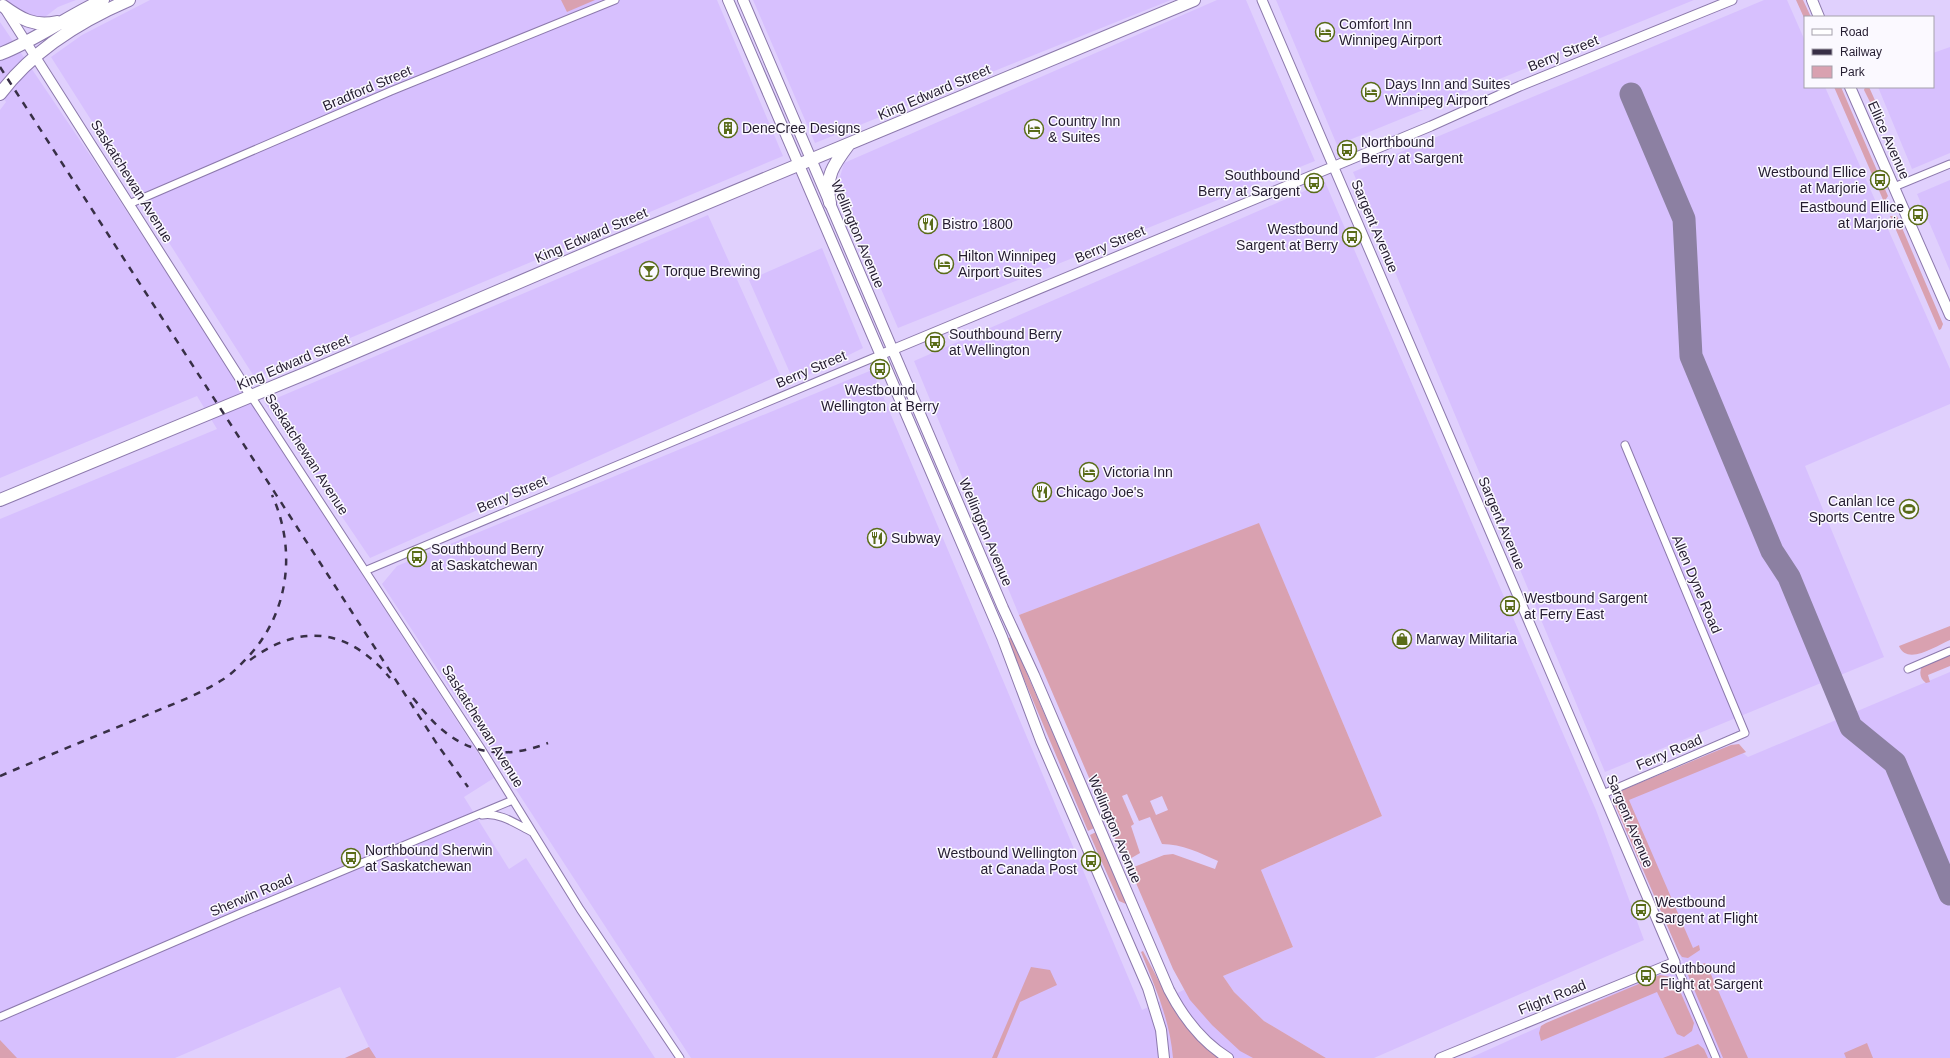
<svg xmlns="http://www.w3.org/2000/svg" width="1950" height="1058" font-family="Helvetica,sans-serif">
<rect width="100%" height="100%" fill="#e0d0fd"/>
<path fill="#d7c0fe" d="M5,0H76L58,7L29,29L16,18Z
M150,0H717L783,156L255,378L51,57L82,35Z
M753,0H1171L815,143Z
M1217,0H1246L1315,161L898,328L839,192V180L844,163Z
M1276,0H1694L1337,145Z
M1764,0H1787L1805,41V87H1825L1950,369V404L1805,466L1884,657L1605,772L1353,172Z
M0,22L92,158L494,778L464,797L509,869L526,858L655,1058H345L369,1047L340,987L175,1058H0V519L217,429L197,396L0,478V110L6,102L0,92Z
M1950,47V153L1912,169L1878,87H1933V53Z
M1950,180V271L1917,194Z
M1325,182L1596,810L1644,940L1374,1058H1326L1264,1021L1234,992L1223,976L1293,947L1261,870L1382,816L1259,524L1019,615L914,361Z
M708,215L780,375L370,558L265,403Z
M822,248L863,348L794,382L749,280Z
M872,370L1142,1010L1194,985L1267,1058H691L382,584L397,566Z
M1950,672V1058H1470L1683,962L1612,798L1722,748L1734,746L1748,757Z"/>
<path fill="#d9a1b0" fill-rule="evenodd" d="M561,0H595L567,12Z
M1796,0H1803L1811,17H1805V20Z
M1834,87H1841L1888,196L1884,202Z
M1865,87H1869L1878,107L1872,106L1864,90Z
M1890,216H1897L1943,324L1941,329L1939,330Z
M1259,523L1382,816L1261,870L1293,947L1223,976L1234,992L1264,1021L1326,1058H1253L1240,1051L1212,1025L1190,1000L1173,969L1133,876L1134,867L1164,855L1173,854L1215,869L1218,861C1200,853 1182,844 1162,844L1150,817L1139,821L1127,794L1122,796L1134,824L1131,826L1140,853L1128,860L1124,859L1019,615ZM1162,796L1168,810L1156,815L1150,801Z
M1950,626V640C1936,646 1907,666 1899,646Z
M1011,637L1094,828L1088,831L1007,639Z
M1950,654V666L1928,675L1930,682L1926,683C1920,679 1919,673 1922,666Z
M1739,744L1746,752L1629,800L1693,948L1699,945L1700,950L1688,958L1682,957L1679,953L1614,803C1614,797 1615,795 1620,791L1731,745Z
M1096,832L1126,903V904L1119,901L1090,835Z
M1143,951L1177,1015L1192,1034L1218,1058H1173C1170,1020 1155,987 1141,952Z
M1705,963L1709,970L1748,1058H1723L1688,975L1693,967Z
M1031,967L1050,970L1057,985L1020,1002L997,1058H992Z
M1660,975L1671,977L1676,982L1694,1023L1692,1031L1684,1037L1677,1034L1657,992L1541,1041L1539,1033L1541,1026L1546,1023Z
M0,1040L17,1058H0Z
M1867,1043L1873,1058H1846L1844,1053Z
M1698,1044L1704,1049L1708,1058H1663Z
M369,1047L376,1058H345Z"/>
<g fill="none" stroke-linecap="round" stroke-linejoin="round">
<path stroke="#8c80a2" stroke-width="23" d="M1631,94L1684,219L1691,356L1772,551L1789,577L1851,727L1895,763L1950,894"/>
<defs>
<path id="minor" d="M1894,187L1950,164
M129,204L391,91L615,0
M251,396L482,750L580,909L680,1058
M367,570L880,355
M1908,669L1950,651
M1603,794L1745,733L1625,445
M482,815C500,812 516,824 532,832
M1675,962L1716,1058
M0,1017L239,914L513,800"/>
<path id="tertiary" d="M1262,0L1675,962L1440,1058
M5,9L251,396
M880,355L1431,126L1520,86L1732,0"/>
<path id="secondary" d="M728,0L1002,637L1041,741L1148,988L1161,1030L1164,1058
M743,0L1003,608L1034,675L1169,990C1183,1017 1202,1042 1228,1058
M1812,0L1819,17
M1850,87L1950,315"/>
<path id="primary" d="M3,6C21,19 34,27 57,22
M0,54C36,40 68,16 103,0
M0,94C33,50 80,21 129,0
M830,203C824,177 834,164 849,144
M0,500L309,372L606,245L1194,0"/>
</defs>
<use href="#minor" stroke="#8c79ac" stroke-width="9"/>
<use href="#tertiary" stroke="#8c79ac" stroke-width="11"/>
<use href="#secondary" stroke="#8c79ac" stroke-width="12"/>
<use href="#primary" stroke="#8c79ac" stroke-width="14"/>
<use href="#minor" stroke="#fff" stroke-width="7"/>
<use href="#tertiary" stroke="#fff" stroke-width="9"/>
<use href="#secondary" stroke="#fff" stroke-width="10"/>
<use href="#primary" stroke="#fff" stroke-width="12"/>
<path stroke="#382f46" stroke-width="2.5" stroke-dasharray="7 7" stroke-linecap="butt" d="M0,67L439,747L468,787
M250,660C302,622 349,629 390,678
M413,698C423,710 433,723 445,732C476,757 512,757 548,743
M0,776C47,756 93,737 140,718C167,706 197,696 222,680C231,675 239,666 247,658C289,614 297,550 272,495"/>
</g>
<defs>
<symbol id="hotel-ring" viewBox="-11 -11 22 22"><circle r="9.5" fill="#fbf9ff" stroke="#5a6c19" stroke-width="1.5"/><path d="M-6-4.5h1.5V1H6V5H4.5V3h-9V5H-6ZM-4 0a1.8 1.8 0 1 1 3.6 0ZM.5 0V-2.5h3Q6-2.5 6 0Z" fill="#5a6c19"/></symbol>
<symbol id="building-ring" viewBox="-11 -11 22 22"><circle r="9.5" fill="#fbf9ff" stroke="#5a6c19" stroke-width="1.5"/><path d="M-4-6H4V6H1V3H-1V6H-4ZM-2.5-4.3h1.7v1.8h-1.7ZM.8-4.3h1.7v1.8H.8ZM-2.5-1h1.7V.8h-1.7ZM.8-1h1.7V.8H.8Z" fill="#5a6c19"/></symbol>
<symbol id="bus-ring" viewBox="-11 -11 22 22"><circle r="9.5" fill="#fbf9ff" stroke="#5a6c19" stroke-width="1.5"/><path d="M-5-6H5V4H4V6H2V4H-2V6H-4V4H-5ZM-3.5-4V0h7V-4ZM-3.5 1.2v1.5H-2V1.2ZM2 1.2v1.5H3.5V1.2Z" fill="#5a6c19"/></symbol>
<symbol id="restaurant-ring" viewBox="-11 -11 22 22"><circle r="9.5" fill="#fbf9ff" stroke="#5a6c19" stroke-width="1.5"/><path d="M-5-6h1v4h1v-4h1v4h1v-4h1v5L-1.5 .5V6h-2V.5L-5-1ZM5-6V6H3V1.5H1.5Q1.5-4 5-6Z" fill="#5a6c19"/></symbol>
<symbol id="bar-ring" viewBox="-11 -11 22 22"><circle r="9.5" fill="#fbf9ff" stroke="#5a6c19" stroke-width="1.5"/><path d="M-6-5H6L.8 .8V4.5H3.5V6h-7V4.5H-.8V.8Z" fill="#5a6c19"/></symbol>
<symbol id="stadium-ring" viewBox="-11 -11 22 22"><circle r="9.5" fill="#fbf9ff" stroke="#5a6c19" stroke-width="1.5"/><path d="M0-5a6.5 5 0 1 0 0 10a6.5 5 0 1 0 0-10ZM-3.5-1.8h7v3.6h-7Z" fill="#5a6c19"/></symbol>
<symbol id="shop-ring" viewBox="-11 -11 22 22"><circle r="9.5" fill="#fbf9ff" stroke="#5a6c19" stroke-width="1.5"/><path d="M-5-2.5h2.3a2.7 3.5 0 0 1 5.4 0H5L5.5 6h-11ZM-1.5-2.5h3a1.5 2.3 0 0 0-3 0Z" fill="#5a6c19"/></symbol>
</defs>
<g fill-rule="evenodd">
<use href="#hotel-ring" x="1314" y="21" width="22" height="22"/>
<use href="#hotel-ring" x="1360" y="81" width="22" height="22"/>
<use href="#building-ring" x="717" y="117" width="22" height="22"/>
<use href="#hotel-ring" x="1023" y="118" width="22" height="22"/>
<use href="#bus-ring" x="1336" y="139" width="22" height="22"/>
<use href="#bus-ring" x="1869" y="169" width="22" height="22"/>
<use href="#bus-ring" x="1303" y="172" width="22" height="22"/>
<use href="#bus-ring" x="1907" y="204" width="22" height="22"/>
<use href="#restaurant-ring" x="917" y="213" width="22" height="22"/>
<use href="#bus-ring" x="1341" y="226" width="22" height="22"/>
<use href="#hotel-ring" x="933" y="253" width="22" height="22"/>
<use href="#bar-ring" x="638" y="260" width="22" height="22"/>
<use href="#bus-ring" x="924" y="331" width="22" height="22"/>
<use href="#bus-ring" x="869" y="358" width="22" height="22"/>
<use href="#hotel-ring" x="1078" y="461" width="22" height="22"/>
<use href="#restaurant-ring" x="1031" y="481" width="22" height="22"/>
<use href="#stadium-ring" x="1898" y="498" width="22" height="22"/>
<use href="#restaurant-ring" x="866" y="527" width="22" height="22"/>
<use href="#bus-ring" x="406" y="546" width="22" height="22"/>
<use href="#bus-ring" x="1499" y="595" width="22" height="22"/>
<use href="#shop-ring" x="1391" y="628" width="22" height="22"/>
<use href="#bus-ring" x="340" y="847" width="22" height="22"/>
<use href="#bus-ring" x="1080" y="850" width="22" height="22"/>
<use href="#bus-ring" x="1630" y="899" width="22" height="22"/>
<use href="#bus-ring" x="1635" y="965" width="22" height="22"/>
</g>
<g text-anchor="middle" stroke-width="3" stroke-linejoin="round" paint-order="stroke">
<g font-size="14" fill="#241c30" stroke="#fbf9ff" text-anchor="start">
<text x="1339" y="29">Comfort Inn<tspan x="1339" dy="16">Winnipeg Airport</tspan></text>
<text x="1385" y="89">Days Inn and Suites<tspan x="1385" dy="16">Winnipeg Airport</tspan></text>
<text x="1048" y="126">Country Inn<tspan x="1048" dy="16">&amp; Suites</tspan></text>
<text x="742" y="133">DeneCree Designs</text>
<text x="1361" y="147">Northbound<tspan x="1361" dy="16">Berry at Sargent</tspan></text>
<text x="1866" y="177" text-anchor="end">Westbound Ellice<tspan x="1866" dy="16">at Marjorie</tspan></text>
<text x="1300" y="180" text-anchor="end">Southbound<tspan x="1300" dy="16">Berry at Sargent</tspan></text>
<text x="1904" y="212" text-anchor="end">Eastbound Ellice<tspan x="1904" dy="16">at Marjorie</tspan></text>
<text x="942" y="229">Bistro 1800</text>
<text x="1338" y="234" text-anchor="end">Westbound<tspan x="1338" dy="16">Sargent at Berry</tspan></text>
<text x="958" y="261">Hilton Winnipeg<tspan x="958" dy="16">Airport Suites</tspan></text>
<text x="663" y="276">Torque Brewing</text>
<text x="949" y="339">Southbound Berry<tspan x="949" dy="16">at Wellington</tspan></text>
<text x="880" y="395" text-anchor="middle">Westbound<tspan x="880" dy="16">Wellington at Berry</tspan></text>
<text x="1103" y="477">Victoria Inn</text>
<text x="1056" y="497">Chicago Joe's</text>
<text x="1895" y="506" text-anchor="end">Canlan Ice<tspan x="1895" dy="16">Sports Centre</tspan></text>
<text x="891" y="543">Subway</text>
<text x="431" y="554">Southbound Berry<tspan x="431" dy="16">at Saskatchewan</tspan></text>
<text x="1524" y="603">Westbound Sargent<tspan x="1524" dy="16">at Ferry East</tspan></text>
<text x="1416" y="644">Marway Militaria</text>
<text x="365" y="855">Northbound Sherwin<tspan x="365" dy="16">at Saskatchewan</tspan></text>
<text x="1077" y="858" text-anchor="end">Westbound Wellington<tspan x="1077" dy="16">at Canada Post</tspan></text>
<text x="1655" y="907">Westbound<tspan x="1655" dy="16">Sargent at Flight</tspan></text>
<text x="1660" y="973">Southbound<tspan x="1660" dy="16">Flight at Sargent</tspan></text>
</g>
<g font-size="14" fill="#241c30" stroke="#fbf9ff">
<text transform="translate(1563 53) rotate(-22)" y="5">Berry Street</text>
<text transform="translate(367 88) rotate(-23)" y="5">Bradford Street</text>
<text transform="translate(934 92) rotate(-23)" y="5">King Edward Street</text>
<text transform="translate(1889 140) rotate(66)" y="5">Ellice Avenue</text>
<text transform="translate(132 181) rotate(58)" y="5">Saskatchewan Avenue</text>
<text transform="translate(1375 226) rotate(67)" y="5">Sargent Avenue</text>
<text transform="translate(858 234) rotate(67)" y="5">Wellington Avenue</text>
<text transform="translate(591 235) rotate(-23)" y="5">King Edward Street</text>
<text transform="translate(1110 244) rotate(-23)" y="5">Berry Street</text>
<text transform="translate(293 362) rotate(-23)" y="5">King Edward Street</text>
<text transform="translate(811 369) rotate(-23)" y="5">Berry Street</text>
<text transform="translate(307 454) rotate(57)" y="5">Saskatchewan Avenue</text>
<text transform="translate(512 494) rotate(-23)" y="5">Berry Street</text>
<text transform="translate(1502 523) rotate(67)" y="5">Sargent Avenue</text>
<text transform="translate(986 532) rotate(67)" y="5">Wellington Avenue</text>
<text transform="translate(1697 584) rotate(67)" y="5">Allen Dyne Road</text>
<text transform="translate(483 726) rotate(58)" y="5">Saskatchewan Avenue</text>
<text transform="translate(1669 752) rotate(-23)" y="5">Ferry Road</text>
<text transform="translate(1630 821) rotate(67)" y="5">Sargent Avenue</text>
<text transform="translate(1115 829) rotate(67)" y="5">Wellington Avenue</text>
<text transform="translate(251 895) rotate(-23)" y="5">Sherwin Road</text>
<text transform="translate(1552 997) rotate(-22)" y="5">Flight Road</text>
</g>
</g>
<rect x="1804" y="16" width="130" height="72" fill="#fbf9ff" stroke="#a5a1ac"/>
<rect x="1812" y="29" width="20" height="6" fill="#ffffff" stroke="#a5a1ac"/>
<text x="1840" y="36" font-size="12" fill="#241c30">Road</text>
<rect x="1812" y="49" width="20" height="6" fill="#382f46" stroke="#a5a1ac"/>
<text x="1840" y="56" font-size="12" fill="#241c30">Railway</text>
<rect x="1812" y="66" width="20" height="12" fill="#d9a1b0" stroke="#a5a1ac"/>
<text x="1840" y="76" font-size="12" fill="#241c30">Park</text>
</svg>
